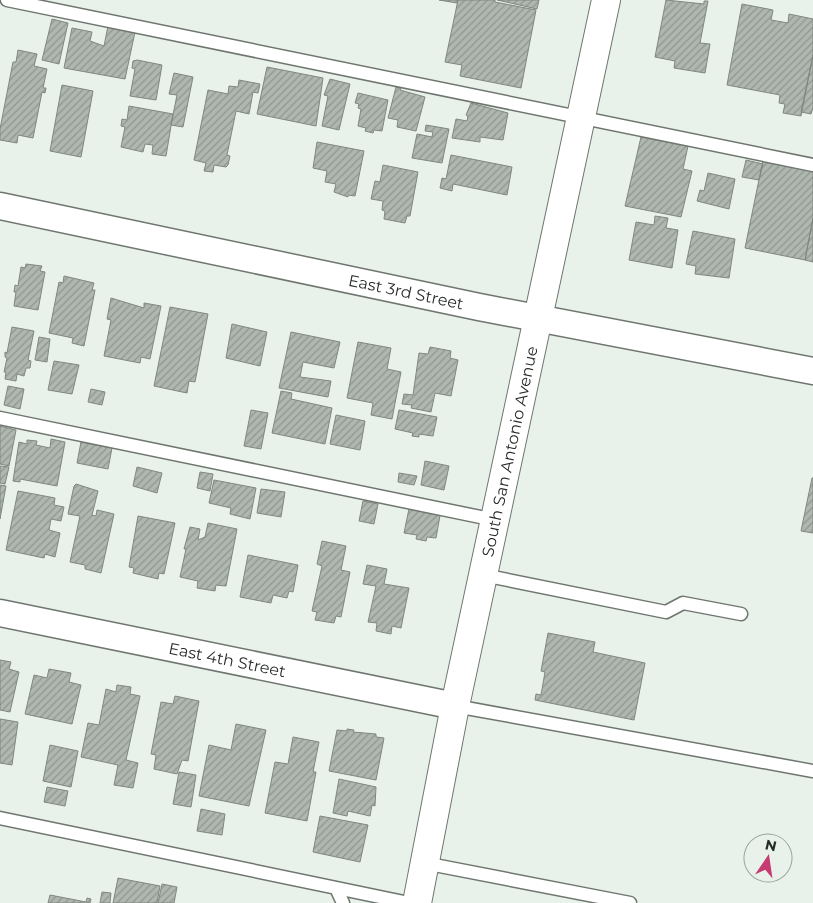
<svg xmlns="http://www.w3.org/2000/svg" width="813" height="903" font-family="Montserrat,sans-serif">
<defs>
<pattern id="building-hatch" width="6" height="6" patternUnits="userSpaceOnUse" patternTransform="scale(1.25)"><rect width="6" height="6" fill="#afb8b0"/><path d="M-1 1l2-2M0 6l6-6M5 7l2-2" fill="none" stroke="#8e968f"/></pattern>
</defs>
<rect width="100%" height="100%" fill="#e8f2ea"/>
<path fill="url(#building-hatch)" stroke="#7f8780" d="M439,0H458L457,3Z
M458,0H495V2L536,10L521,88L460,76L462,65L445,62Z
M497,0H539L537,9Z
M666,0L704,4V1H708L700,43L710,44L705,73L674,68L675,61L655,57Z
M742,4L773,10L771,20L788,23L789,14L813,19V55L801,116L783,113L785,104L779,103L780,95L727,85Z
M52,19L68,23L59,64L42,60Z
M108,26L135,32L125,79L64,68L72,28L92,32L90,41L104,46Z
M18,50L37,54L34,66L47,69L43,88H46L45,93L42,92L33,138L18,135L17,143L0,140V129L13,62H16Z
M813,55V108L811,114L801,112Z
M137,60L162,65L156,100L130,96L135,69L132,68L133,61Z
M267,67L323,78L316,126L257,114Z
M174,73L193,77L183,127L171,125L177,95L169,94Z
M330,79L350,84L339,130L322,126L328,96L324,95Z
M239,80L260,84L258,93L253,92L249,114L236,111L227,155L230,156L228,165L226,167L214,165L213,172L204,171L206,163L194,160L208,90L228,94L229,86L238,87Z
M62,85L93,91L81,157L50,151Z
M396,87L401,88L400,90L425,97L416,131L397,127L398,120L388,118Z
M358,93L388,100L382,131L374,130L373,133L365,131L366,128L358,126L361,109L358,108L359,104L355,103Z
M471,103L508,113L503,140L480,137V142L452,138L456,119L467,121L468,116L466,115Z
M129,106L173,114L166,156L152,154L153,145L145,144L143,152L121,147L125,127L121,126L122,119L127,120Z
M426,125L449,129L442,163L412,158L417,134L432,137L433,132L425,131Z
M641,137L688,146L683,169L692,171L681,217L625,206Z
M317,142L364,151L355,196L348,195V197L334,192L336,184L325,182L327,171L313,168Z
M451,155L512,167L507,195L453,184L452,191L440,188L442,178L446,179Z
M746,160L763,164L759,180L742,177Z
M763,160L813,170V218L805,260L745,248Z
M383,165L418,172L410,216H407L405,223L384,219L385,211L382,210L383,201L371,199L375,181L380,182Z
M708,173L735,179L729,209L697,201L700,190L704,191Z
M655,216L668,218L666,228L678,230L672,268L629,260L636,222L654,225Z
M813,218V262L805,260Z
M693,231L735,239L729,278L695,274L696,266L686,264Z
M26,264L42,266L40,271L45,272L38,310L14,306L16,292H14L15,285L18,286L21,267L25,268Z
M64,276L94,283L92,290H95L84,346L72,343L73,338L49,333L59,282L63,283Z
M111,298L144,308V303L161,306L150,359L141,357L140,363L104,356L111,320L107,319Z
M170,307L208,314L195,382L189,381L187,393L154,386Z
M232,324L267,332L260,366L226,358Z
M12,327L34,331L28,360L31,361L30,368H26L24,376L17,374L16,381L5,379L6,372H4L7,358L5,357V352L7,353Z
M291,332L340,342L334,368L303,362L300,377L331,381L328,397L279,388Z
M39,337L50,339L47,362L35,360Z
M358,342L391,348L387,369L401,372L392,419L371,415L373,403L347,398Z
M430,347L451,351L450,358L458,360L451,396L435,393L431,412L411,408L412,405L402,404L404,394L413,395L419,353L428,354Z
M54,361L79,365L72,394L48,390Z
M8,386L24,389L20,409L4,405Z
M91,389L105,392L102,405L88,402Z
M281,391L292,393L291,399L332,408L325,444L272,433Z
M251,410L268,413L261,449L244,446Z
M399,410L437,417L433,436L419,434V437L412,436L413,433L395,429Z
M336,415L365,421L360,450L330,444Z
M0,426L16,430L9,466L0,464Z
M51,439L65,442L57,486L20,479V482L13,481L19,442L27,444V440L37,441L36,445L50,448Z
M81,442L112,448L108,469L77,463Z
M425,461L449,466L444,490L421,485Z
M0,466L9,467L5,484L0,483Z
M137,467L162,473L157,493L133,486Z
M200,472L213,474L210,491L197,488Z
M399,473L417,476L414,485L398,482Z
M812,478H813V533L801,531Z
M214,480L256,488L250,519L230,514L231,508L209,503Z
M76,484L98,491L92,515L96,516L97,510L114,514L101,573L85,569V565L70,562L80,516L68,514L74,486Z
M0,485L6,486L0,519Z
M261,489L285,492L281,517L257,513Z
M18,491L55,498L54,505L64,507L61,521L51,519L49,530L60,533L55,557L45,554L44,558L6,550Z
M363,501L378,504L374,524L359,521Z
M410,504L441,510L436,538L427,537L426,541L416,539L417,535L404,533Z
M138,516L175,523L164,574L159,573L158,579L133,573L134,568L129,567Z
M208,523L237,529L226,586L216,585L215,591L197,588L198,581L180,577L186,549H184L190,527L200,529L198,540L205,537Z
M322,541L346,546L341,570L350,572L341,617L336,616L334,623L315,620L317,612L312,611L322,566L317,564Z
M248,555L298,565L293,592L289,591L287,598L273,595L271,603L240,597Z
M367,565L387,569L384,584L409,588L401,628L392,626L391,634L376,631L377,623L368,622L376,586L363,584Z
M548,633L595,642L593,652L645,663L634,720L535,700L536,694L541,695L545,672L541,671Z
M0,660L11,662L9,669L19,672L10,712L0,710Z
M49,669L71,673L69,682L81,685L72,724L25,714L34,675L47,678Z
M117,685L131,687L130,694L140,696L126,760L138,763L133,788L114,785L118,765L81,757L88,723L99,725L106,689L116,692Z
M175,696L199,701L188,761L182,760L177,774L154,769L156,755L151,754L161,702L173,704Z
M0,719L18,722L12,765L0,763Z
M236,724L266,730L249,806L199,796L209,745L231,750Z
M347,729L354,730L353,732L376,734V737L384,738L376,780L329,771L337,730L347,731Z
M293,737L319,742L313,772H316L307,821L265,813L275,762L288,764Z
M50,745L78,751L71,787L43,781Z
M179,772L196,775L191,807L173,804Z
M339,779L376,787L375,806L372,805L370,816L348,811L347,816L333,813Z
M47,787L68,791L65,806L44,802Z
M201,809L225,814L222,835L197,831Z
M320,816L368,825L360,862L313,852Z
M118,878L160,886L157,903H113Z
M162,884L177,887L174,903H158Z
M102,892L111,893L110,903H100Z
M50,895L86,902L87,898L91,899L90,903H48Z"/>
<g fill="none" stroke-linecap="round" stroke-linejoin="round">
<defs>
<path id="service" d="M7,0L813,165
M0,418L495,520
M483,575L666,612L683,603L741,614
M455,706L813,771
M0,818L409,903
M424,863L630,903
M336,888L343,903"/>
<g id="minor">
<path id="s1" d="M0,206L479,307L813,371"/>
<path id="s2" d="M0,613L455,706"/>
</g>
<g id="secondary">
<path id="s3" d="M417,903L455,706L606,0"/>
</g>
</defs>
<use href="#service" stroke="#6e766f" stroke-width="15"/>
<use href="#minor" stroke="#6e766f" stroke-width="29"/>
<use href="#secondary" stroke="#6e766f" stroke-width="30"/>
<use href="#service" stroke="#fff" stroke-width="12"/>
<use href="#minor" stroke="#fff" stroke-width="26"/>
<use href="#secondary" stroke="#fff" stroke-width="28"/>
</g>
<g text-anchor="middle" stroke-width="4.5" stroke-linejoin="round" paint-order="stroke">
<g font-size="16" fill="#282c29" stroke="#e8f2ea">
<text dy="6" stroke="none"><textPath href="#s1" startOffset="415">East 3rd Street</textPath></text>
<text dy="6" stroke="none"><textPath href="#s3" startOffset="461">South San Antonio Avenue</textPath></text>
<text dy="6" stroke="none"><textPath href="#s2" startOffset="232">East 4th Street</textPath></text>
</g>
</g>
<g transform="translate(768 858) rotate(13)"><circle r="24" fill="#e8f2ea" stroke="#9ba39d"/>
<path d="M0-4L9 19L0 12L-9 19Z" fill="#c63b71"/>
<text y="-8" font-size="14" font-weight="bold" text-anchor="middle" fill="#282c29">N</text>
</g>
</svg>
